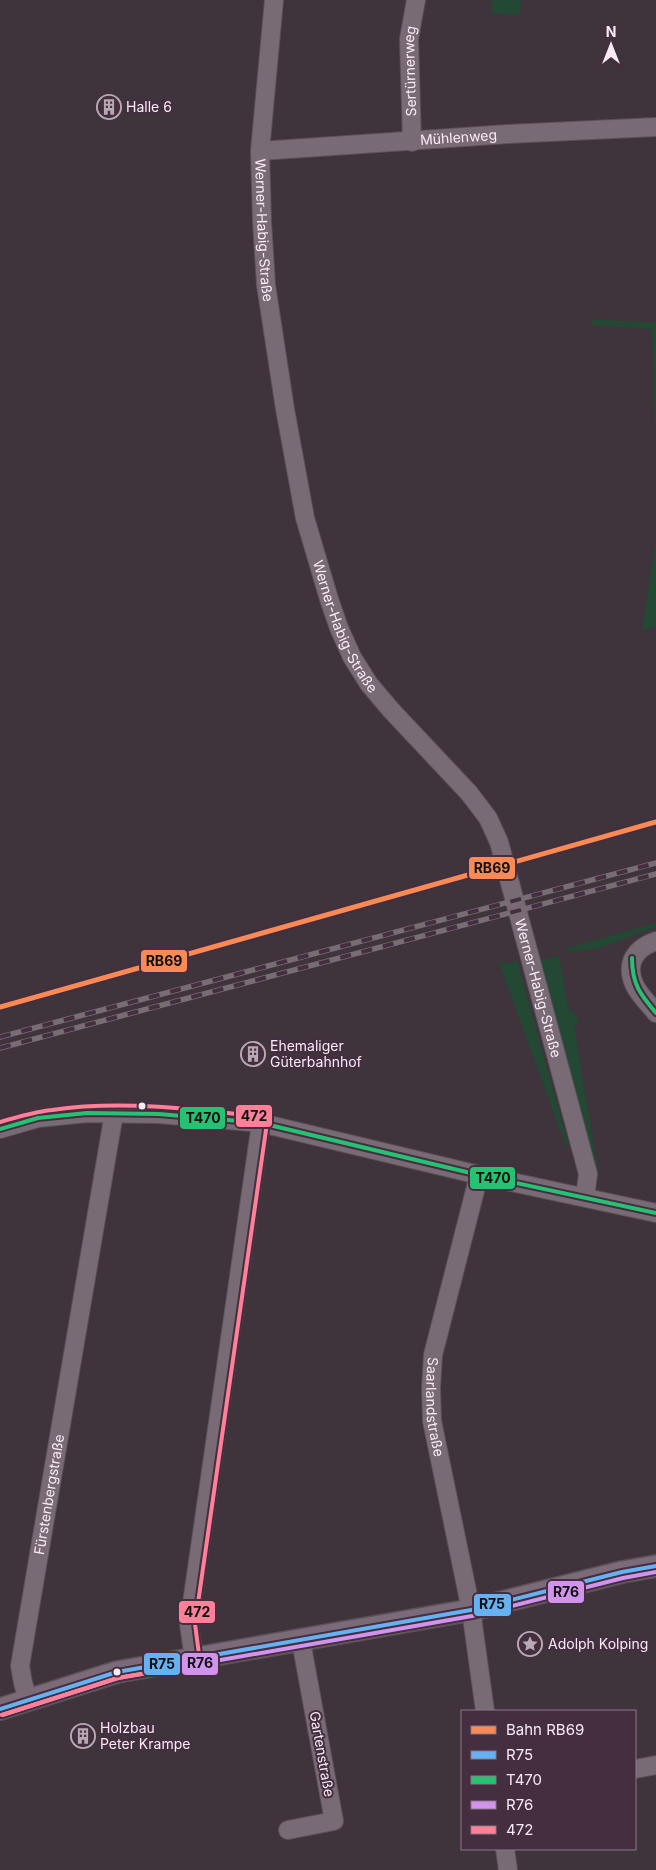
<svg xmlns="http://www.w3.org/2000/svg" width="656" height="1870" font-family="Inter,sans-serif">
<rect width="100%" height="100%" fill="#3f333c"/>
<path fill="#234934" d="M492,0H521L520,15L491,13Z
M591,319L656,323V454L652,329L591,325Z
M656,539V627L642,631Z
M656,923V927L597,949L564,951V949Z
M559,956L568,1006L579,1021L574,1026L599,1177L596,1173L541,960Z
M498,960L506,964L517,961L569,1146L565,1144Z"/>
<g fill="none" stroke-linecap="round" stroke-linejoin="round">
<defs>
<g id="minor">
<path id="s1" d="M274,0L260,151L262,221L266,285L285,409L305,518L329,599L339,628L352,657L369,684L391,710L469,793L488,818L499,842L588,1174L585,1197"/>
<path id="s2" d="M412,142L409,39L416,0"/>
<path id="s3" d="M260,151L508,134L656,127"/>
<path d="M656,941C636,948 625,962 634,984C639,995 649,1004 656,1013"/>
<path d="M0,1129L38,1118L87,1113L159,1114L261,1123L479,1175L656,1213"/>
<path id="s4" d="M479,1175L433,1355L431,1388L432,1421L471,1610L485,1711"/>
<path d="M194,1659L189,1624L261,1123"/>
<path id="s5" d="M28,1699L23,1683L20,1666L114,1113"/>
<path d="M635,1769L656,1765"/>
<path d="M288,1830L334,1821L301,1641"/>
<path d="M505,1849L508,1870"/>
</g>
<path id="major" d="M0,1709L117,1672L471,1610L622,1572L656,1566"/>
</defs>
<use href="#minor" stroke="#5c5159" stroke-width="20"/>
<use href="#major" stroke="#5c5159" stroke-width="24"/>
<use href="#minor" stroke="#796b76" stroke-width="18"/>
<use href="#major" stroke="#7b6a78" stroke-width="21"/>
<defs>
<path id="rail" d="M0,1037L656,863
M0,1048L656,874"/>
</defs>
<use href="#rail" stroke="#786c75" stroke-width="5.5"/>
<use href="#rail" stroke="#442e3f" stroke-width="4" stroke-dasharray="11" stroke-linecap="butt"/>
<defs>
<path id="bus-1" d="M0,1709L117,1672L471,1610L622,1572L656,1566"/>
<path id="bus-2" d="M632,958C632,984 640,994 656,1013
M0,1129L38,1118L87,1113L159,1114L261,1123L479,1175L656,1213"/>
<path id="bus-3" d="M2,1715L118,1678L472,1616L623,1578L656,1572"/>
<path id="bus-4" d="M0,1122C17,1117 34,1112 52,1110C121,1100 193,1109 262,1117L266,1119L267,1123L195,1624L200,1662L195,1665L118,1678L2,1715"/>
</defs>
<use href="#bus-1" stroke="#442e3f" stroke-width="8"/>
<use href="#bus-2" stroke="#442e3f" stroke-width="8"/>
<use href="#bus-3" stroke="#442e3f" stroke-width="8"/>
<use href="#bus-4" stroke="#442e3f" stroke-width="8"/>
<use href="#bus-1" stroke="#66b1f2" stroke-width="4"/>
<use href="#bus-2" stroke="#26c172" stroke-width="4"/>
<use href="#bus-3" stroke="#d193ec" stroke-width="4"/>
<use href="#bus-4" stroke="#ff8098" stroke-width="4"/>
<defs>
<path id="rail-1" d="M0,1007L656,822"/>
</defs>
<use href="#rail-1" stroke="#442e3f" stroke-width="9"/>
<use href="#rail-1" stroke="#f98a56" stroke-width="5"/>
</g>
<defs>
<symbol id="building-ring" viewBox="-11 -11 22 22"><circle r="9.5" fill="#442e3f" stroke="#b8aab4" stroke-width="1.5"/><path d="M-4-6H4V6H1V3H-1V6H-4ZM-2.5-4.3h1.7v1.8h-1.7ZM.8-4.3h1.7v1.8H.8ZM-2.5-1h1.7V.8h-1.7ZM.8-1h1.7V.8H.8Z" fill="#b8aab4"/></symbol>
<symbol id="sight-ring" viewBox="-11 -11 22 22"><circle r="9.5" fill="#442e3f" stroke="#b8aab4" stroke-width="1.5"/><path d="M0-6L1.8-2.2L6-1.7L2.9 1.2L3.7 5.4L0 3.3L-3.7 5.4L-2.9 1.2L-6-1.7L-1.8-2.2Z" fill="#b8aab4"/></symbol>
</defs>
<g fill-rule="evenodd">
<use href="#building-ring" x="95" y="93" width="28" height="28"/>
<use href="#building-ring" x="239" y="1040" width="28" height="28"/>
<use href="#sight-ring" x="516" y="1630" width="28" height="28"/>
<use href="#building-ring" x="69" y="1722" width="28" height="28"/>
</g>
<g fill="#f9eaf5" stroke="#442e3f" stroke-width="2">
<circle cx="142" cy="1106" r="4.5"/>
<circle cx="117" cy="1672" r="4.5"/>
</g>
<g text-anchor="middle" stroke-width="4" stroke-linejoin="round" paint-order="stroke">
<g font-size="14" fill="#f9eaf5" stroke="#442e3f">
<text dy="5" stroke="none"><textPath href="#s2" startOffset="71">Sertürnerweg</textPath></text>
<text dy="5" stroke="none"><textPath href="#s3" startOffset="199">Mühlenweg</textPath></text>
<text dy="5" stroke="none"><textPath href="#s1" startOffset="231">Werner-Habig-Straße</textPath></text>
<text dy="5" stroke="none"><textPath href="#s1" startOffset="638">Werner-Habig-Straße</textPath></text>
<text dy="5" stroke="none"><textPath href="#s1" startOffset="1058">Werner-Habig-Straße</textPath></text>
<text dy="5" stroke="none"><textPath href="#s4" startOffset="238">Saarlandstraße</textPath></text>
<text dy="5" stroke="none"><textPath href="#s5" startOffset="208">Fürstenbergstraße</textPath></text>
<text transform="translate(322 1754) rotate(80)" y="5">Gartenstraße</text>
</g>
<g font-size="14" fill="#f9eaf5" stroke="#442e3f" text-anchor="start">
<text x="126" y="112">Halle 6</text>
<text x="270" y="1051">Ehemaliger<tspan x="270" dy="16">Güterbahnhof</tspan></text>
<text x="548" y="1649">Adolph Kolping</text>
<text x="100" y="1733">Holzbau<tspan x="100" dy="16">Peter Krampe</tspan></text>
</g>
</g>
<g stroke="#442e3f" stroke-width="2">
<rect x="468" y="856" width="48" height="24" rx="5" fill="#f98a56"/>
<rect x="140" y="949" width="48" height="24" rx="5" fill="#f98a56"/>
<rect x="235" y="1104" width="38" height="24" rx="5" fill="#ff8098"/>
<rect x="179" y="1106" width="47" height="24" rx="5" fill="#26c172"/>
<rect x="469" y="1166" width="47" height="24" rx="5" fill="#26c172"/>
<rect x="547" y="1580" width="38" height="24" rx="5" fill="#d193ec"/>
<rect x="473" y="1593" width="39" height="24" rx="5" fill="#66b1f2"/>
<rect x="178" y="1600" width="38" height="24" rx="5" fill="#ff8098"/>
<rect x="181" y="1652" width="38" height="24" rx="5" fill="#d193ec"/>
<rect x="143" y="1652" width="38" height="24" rx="5" fill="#66b1f2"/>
</g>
<g font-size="14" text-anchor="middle" font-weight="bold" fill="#111">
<text x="492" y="873">RB69</text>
<text x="164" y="966">RB69</text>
<text x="254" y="1121">472</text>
<text x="203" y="1123">T470</text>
<text x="493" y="1183">T470</text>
<text x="566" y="1597">R76</text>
<text x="492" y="1609">R75</text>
<text x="197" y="1617">472</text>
<text x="200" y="1668">R76</text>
<text x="162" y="1669">R75</text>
</g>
<rect x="461" y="1710" width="175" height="140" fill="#442e3f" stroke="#8c7988"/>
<rect x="471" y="1726" width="25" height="8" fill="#f98a56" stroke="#8c7988"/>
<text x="506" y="1735" font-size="15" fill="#f9eaf5">Bahn RB69</text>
<rect x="471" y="1751" width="25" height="8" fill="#66b1f2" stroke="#8c7988"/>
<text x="506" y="1760" font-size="15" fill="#f9eaf5">R75</text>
<rect x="471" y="1776" width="25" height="8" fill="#26c172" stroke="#8c7988"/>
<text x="506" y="1785" font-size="15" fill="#f9eaf5">T470</text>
<rect x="471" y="1801" width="25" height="8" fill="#d193ec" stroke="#8c7988"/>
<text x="506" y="1810" font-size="15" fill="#f9eaf5">R76</text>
<rect x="471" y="1826" width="25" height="8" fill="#ff8098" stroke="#8c7988"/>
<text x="506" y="1835" font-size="15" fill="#f9eaf5">472</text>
<g transform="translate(611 45)" stroke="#442e3f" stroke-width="4" paint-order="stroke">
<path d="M0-4L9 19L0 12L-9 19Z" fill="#f9eaf5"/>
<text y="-8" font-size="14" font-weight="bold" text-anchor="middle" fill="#f9eaf5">N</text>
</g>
</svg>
